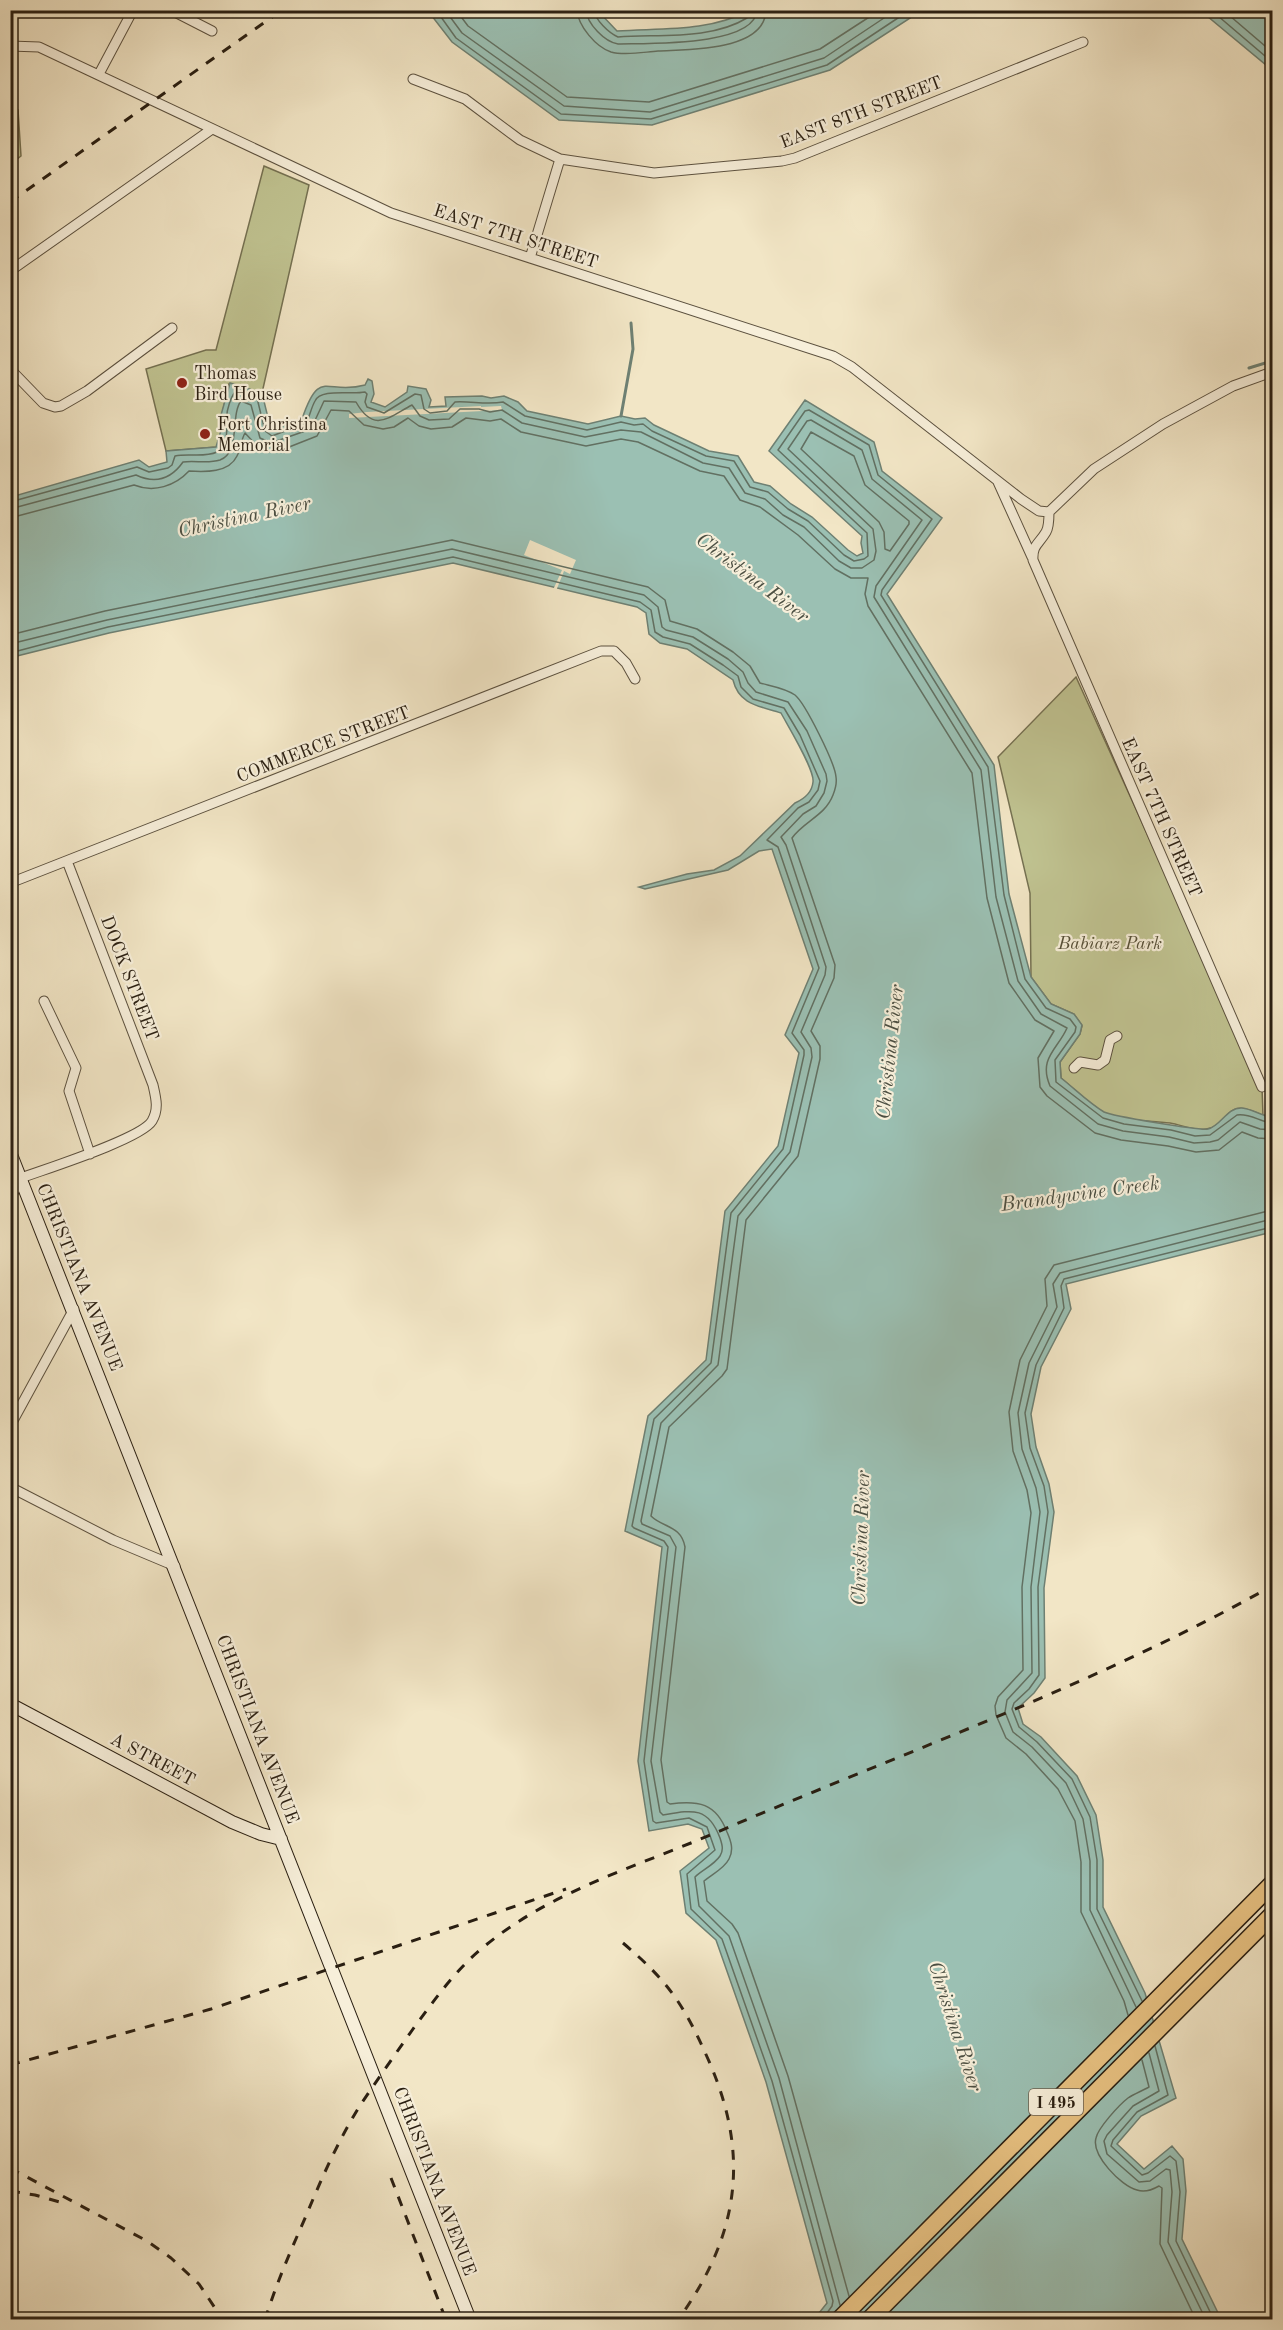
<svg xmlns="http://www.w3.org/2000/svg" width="1283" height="2330" font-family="'Old Standard TT',serif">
<rect width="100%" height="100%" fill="#f2e6c6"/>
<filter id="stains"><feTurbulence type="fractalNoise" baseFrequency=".00333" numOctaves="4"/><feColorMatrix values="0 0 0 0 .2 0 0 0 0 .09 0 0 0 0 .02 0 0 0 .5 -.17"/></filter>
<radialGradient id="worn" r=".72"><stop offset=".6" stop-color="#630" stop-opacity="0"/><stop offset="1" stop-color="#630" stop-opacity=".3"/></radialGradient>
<path fill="#c0c391" stroke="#757152" stroke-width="1.5" d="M11,110H18L21,156L11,164Z
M264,166L309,185L262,393L229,384L220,423L223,424L217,447L166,451L146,369L206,350H216Z
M1076,677L1262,1087L1263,1116C1222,1094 1232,1126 1206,1129C1194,1131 1182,1125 1170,1123C1150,1120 1124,1122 1105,1113C1089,1105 1075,1089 1061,1078L1060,1062L1080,1034L1082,1026L1074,1014L1051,1004L1031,977L1030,893L998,757Z"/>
<path fill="#9bc0b3" stroke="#6e8073" stroke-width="1.5" d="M428,11H598L617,31C662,28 708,32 748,11H921L830,70L652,125L559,120L452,42Z
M1201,11H1272V70Z
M368,379L372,381L374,394L371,402L385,407L407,392L408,386L426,389L431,400L429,407L446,406L445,397L482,396L491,398L504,396L518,402L527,411L588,424L621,416L635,419L645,418L654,425L709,451L738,456L754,482L770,486L791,504L812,517L848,550L857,556L863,553L861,543L862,536L769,451L805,400L874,442L882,471L942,518L887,594L994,765L1009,894L1031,977L1051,1004L1074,1014L1082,1025L1080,1034L1060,1062L1061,1078C1075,1089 1089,1103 1104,1112C1112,1116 1201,1131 1208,1129C1221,1126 1227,1107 1242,1108C1253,1109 1261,1116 1272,1117V1232L1066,1284L1071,1309L1041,1367L1031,1414L1036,1447L1049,1484L1054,1512L1044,1588L1045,1678L1034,1693L1018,1708L1023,1724L1041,1737L1077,1776L1096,1815L1103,1860V1907L1145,1993L1176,2098L1141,2116L1117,2144L1144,2169L1172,2146L1183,2159L1186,2191L1182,2239L1221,2319H785L790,2315L815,2318L827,2303L766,2082L716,1940L686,1913L680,1871L709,1848L702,1829L688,1824L649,1831L638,1761L662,1547L625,1531L648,1416L706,1360L725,1211L778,1146L799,1053L785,1035L813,969L772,849L759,851L728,870L645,889L639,887L687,874L714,870L740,856L795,803C804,799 812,793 813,782C815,770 788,726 781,713C760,706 739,705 733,680L687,649L660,643L649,634L646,613L637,607L453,563L109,633L17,656L11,660V497L139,460L149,467L167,462L166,451L216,447L223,424L219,422L230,383L262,393L271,430L302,419C320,366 326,396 365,385Z"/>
<path fill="#f2e6c6" d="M481,406V407L501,406L502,410L349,418V414L367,412Z
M530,540L576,560L570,574L564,571L556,591L553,590L562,570L524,555Z"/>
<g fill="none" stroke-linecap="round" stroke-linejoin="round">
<path stroke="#627062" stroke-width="1.5" d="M436,10L456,38L561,114L651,119L827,65L910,10
M445,10L462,33L564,106L650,112L824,58L896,10
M456,10L468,26L567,97L649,102L820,49L880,10
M577,10C578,26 596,47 611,52C625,56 644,52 658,51C686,49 765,52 766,10
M586,10C587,24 605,42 618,44C645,43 755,47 757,10
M594,10C595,20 609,33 618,37C660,34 711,40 747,18L750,10
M1211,10L1272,62
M1223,10L1272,52
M811,432L854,456L865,485L909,521V524L890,551L885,549L884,532L879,522L801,449Z
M10,502L137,467L149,472L168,468L172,465L175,456C189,453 204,458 217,452C228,448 227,427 227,418C226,411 231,397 235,392L257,398L265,431L272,436L306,423C310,416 311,408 315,401C321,388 351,395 365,392L367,394L365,402L367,407L384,413L415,394L421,395L424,409L430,413L447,411L455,402C471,401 487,405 503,402L525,416L587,430L621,422L634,425L643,424L652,431L706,456L734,461L750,487L768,492L788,509L808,521L844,555L854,561L864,559L868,556L867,533L778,450L805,411L809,410L869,445L878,475L932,519L882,590L881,595L988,767L1004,895L1025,979L1046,1008L1070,1019L1076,1027L1075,1032L1055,1060L1056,1082L1103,1118L1124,1124L1171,1130L1195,1136L1210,1135L1237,1115C1250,1113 1260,1122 1272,1123
M10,509L136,475C155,484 171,479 183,462C195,460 207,464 220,460C241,452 230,415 241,401L251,405L260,438L271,443L311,429L324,401L356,402C374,434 389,417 412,405L420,416L429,420L449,419L460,409H479L490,412L502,410L522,423L585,437L621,430L641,432L703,463L729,468L745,493L765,499L783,515L804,527L839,561L851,568H862L874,560L876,551L873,529L788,449L807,421L811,420L862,450L872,479L922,520L876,586L874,597L981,770L996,897L1018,981L1041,1014L1067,1028C1058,1049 1038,1058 1050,1086L1098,1124L1123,1131L1169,1137L1194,1143L1210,1142L1218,1140L1240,1122L1260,1129L1272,1130
M10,518L134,485C154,493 175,486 189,471C205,472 229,473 237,456C241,448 241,440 245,433L260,449L269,452L279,451L317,436L331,410L349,411L364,425L383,429L394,427L408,418L419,426L431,429L452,427L466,418L490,421L501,419L521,432L586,446L621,439L638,442L700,471L724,476L740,500L760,507L798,535L835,569L851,578H868L865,594L868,606L972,773L987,898L1009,983L1035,1020L1054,1031L1038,1058L1040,1087L1047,1096L1095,1133L1121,1140L1168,1146L1196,1152L1219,1150L1242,1132L1258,1138L1272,1139
M10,635L105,611L452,540L648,587L665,600L670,621L697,629L733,652L750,666L760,683C771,686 785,688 795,695C805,703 835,763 836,777C837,783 835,790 833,795C825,816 804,821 792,838L835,965L834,978L811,1031L820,1046V1059L798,1156L746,1220L727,1369L722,1376L669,1427L651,1516C663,1528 681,1525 685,1547L661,1760L667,1802L670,1804C698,1800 716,1803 727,1832C731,1841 734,1850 729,1859C724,1869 712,1874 704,1881L707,1901L732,1924L738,1933L788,2076L849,2296
M10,644L107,620L452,549L644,595L658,607L662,627L666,630L693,637L728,659L743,672L748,683L756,692L788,702L807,731L826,774L827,781L824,793L816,806L803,814L781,837L786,845L826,967L825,975L801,1032L811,1048L812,1057L790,1152L738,1216L718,1365L661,1423L641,1521L642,1524L670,1536L676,1547L651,1761L660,1812L663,1815C692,1810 708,1806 720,1838C722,1844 724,1850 720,1856C714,1865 702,1870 695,1877L699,1906L729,1936L779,2078L840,2305
M10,653L108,627L453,557L640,602L651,610L655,632L663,637L690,644L723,665L738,676L741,687L753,699L784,708L800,735L820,781L818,790L809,802L798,808L767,840L778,847L819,968L792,1033L804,1050V1055L783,1149L731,1213L711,1363L654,1419L632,1526L634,1528L664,1541L668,1547L644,1761L653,1821L656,1823L689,1818L707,1827L715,1850L687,1874L691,1909L722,1939L772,2081L833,2301L832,2306L822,2320
M1142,2001L1097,1909V1860L1090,1817L1072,1779L1037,1742L1019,1727L1012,1709L1014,1703L1029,1689L1039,1675L1038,1587L1048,1512L1044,1486L1030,1448L1025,1413L1036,1365L1064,1308L1061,1286L1064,1279L1272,1227
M1136,2007L1090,1910V1861L1083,1819L1066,1783L1032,1747L1013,1732L1005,1712L1007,1700L1032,1673L1031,1587L1040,1512L1036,1488L1022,1449L1018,1413L1029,1363L1057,1307L1053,1284L1060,1273L1272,1219
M1128,2015L1124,2001L1081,1912V1862L1075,1821L1058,1789L1026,1754L1006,1738L996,1715L995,1706L998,1697L1023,1670L1022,1587L1031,1513L1027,1490L1013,1451L1009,1412L1020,1360L1047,1306L1045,1279L1054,1265L1272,1210
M1155,2046L1168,2095L1137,2112L1113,2140L1111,2146L1142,2175L1148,2173L1170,2156L1176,2161L1180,2192L1176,2241L1214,2320
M1149,2053L1159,2091L1133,2106L1107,2135L1104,2141L1107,2154L1139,2182L1150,2181L1166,2169L1170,2170L1172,2192L1168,2242L1206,2320
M1142,2060L1149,2087C1142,2091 1134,2094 1128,2098C1119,2105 1098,2128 1096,2138C1091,2155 1121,2186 1137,2190C1145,2193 1152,2190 1159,2186L1162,2188L1160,2244L1196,2320"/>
<path stroke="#6e8073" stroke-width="3" d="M1249,368L1272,361
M621,416L633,349L631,323"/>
<defs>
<path id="street" d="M171,10L212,31
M10,46L39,47L391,213L833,356L852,367L1021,499L1039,511L1049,512
M99,74L133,10
M413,79L465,99L520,140L560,159L654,173L782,161L795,158L1083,42
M530,258L560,159
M10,271L212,129
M10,369L43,403L55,407L61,406L87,391L172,328
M998,482L1032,557
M1049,512C1049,518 1049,527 1046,532C1039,544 1032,545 1033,560L1262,1087
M1049,512L1094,469L1163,424L1233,386L1272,372
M10,883L601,651H614L626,663L635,679
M44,1001L76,1068L69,1091L90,1154
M1074,1068L1080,1062L1098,1065L1105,1060L1110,1040L1117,1036
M10,1199L21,1178C45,1169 141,1139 152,1121C159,1109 156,1098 153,1085L67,861
M10,1426L74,1309
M10,1487L113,1540L175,1566"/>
<path id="secondary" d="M10,1152L470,2320
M10,1704L232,1822L261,1834L281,1839"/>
<path id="highway" d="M839,2320L1272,1884
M869,2320L1272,1915"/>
</defs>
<use href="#street" stroke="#5c513f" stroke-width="11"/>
<use href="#secondary" stroke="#2a1f12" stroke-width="14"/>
<use href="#highway" stroke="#2a1f12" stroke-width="19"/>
<use href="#street" stroke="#f7efda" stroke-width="9"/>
<use href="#secondary" stroke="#f7efda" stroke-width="12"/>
<use href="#highway" stroke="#e9c383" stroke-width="16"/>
<path stroke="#2a1f12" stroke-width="3" stroke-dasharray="10 10" stroke-linecap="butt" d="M10,202L282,10
M623,1943C669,1982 684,2005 708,2059C751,2156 739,2235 678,2320
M10,2065L211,2009L566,1889
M10,2168L147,2241L171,2258L199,2284L223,2320
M391,2178L446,2320
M10,2191L35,2195L63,2203
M265,2320C276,2284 291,2250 306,2216C322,2177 339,2139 361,2104C378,2079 396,2053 413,2029C435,1999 457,1968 486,1945C552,1891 638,1866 715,1833C902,1753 1095,1685 1272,1586"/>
</g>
<g fill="#8f2418" stroke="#f7efda" stroke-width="2">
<circle cx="182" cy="383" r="6"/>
<circle cx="205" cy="434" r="6"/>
</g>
<g text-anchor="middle" stroke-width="4.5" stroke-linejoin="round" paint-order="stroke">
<rect fill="#f7efda" stroke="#685d4e" stroke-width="1.5" x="1029" y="2089" width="54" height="26" rx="4.5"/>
<g font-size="16" font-weight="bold" fill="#2a1f12">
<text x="1056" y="2108">I 495</text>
</g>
<g font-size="18" fill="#2a1f12" stroke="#f7efda">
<text transform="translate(861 112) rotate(-21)" y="6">EAST 8TH STREET</text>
<text transform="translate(516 236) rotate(18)" y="6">EAST 7TH STREET</text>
<text transform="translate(323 744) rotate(-21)" y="6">COMMERCE STREET</text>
<text transform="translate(1162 817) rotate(66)" y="6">EAST 7TH STREET</text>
<text transform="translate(130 978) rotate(69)" y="6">DOCK STREET</text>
<text transform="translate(80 1277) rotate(68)" y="6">CHRISTIANA AVENUE</text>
<text transform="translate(258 1729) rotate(69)" y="6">CHRISTIANA AVENUE</text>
<text transform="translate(153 1759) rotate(28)" y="6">A STREET</text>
<text transform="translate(435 2181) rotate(69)" y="6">CHRISTIANA AVENUE</text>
</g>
<g font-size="18" fill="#2a1f12" stroke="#f7efda" text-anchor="start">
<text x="194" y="379">Thomas<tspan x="194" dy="21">Bird House</tspan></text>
<text x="217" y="430">Fort Christina<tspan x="217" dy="21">Memorial</tspan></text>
</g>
<g font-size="18" font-style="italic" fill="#575038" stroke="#f7efda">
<text x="1110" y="949">Babiarz Park</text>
</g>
<g font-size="20" font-style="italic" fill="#4c4f42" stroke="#f7efda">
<text transform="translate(244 516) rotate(-12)" y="7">Christina River</text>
<text transform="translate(753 577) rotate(37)" y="7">Christina River</text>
<text transform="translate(889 1052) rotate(-84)" y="7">Christina River</text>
<text transform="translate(1080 1193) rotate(-8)" y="7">Brandywine Creek</text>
<text transform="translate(860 1538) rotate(-88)" y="7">Christina River</text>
<text transform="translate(956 2026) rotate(72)" y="7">Christina River</text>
</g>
</g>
<rect width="1283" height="2330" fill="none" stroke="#f2e6c6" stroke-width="36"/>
<rect x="12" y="12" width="1259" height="2306" fill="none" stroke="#2a1f12" stroke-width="3"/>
<rect x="18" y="18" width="1247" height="2294" fill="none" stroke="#2a1f12" stroke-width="1.5"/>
<rect width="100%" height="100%" filter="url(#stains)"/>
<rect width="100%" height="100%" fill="url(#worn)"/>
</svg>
